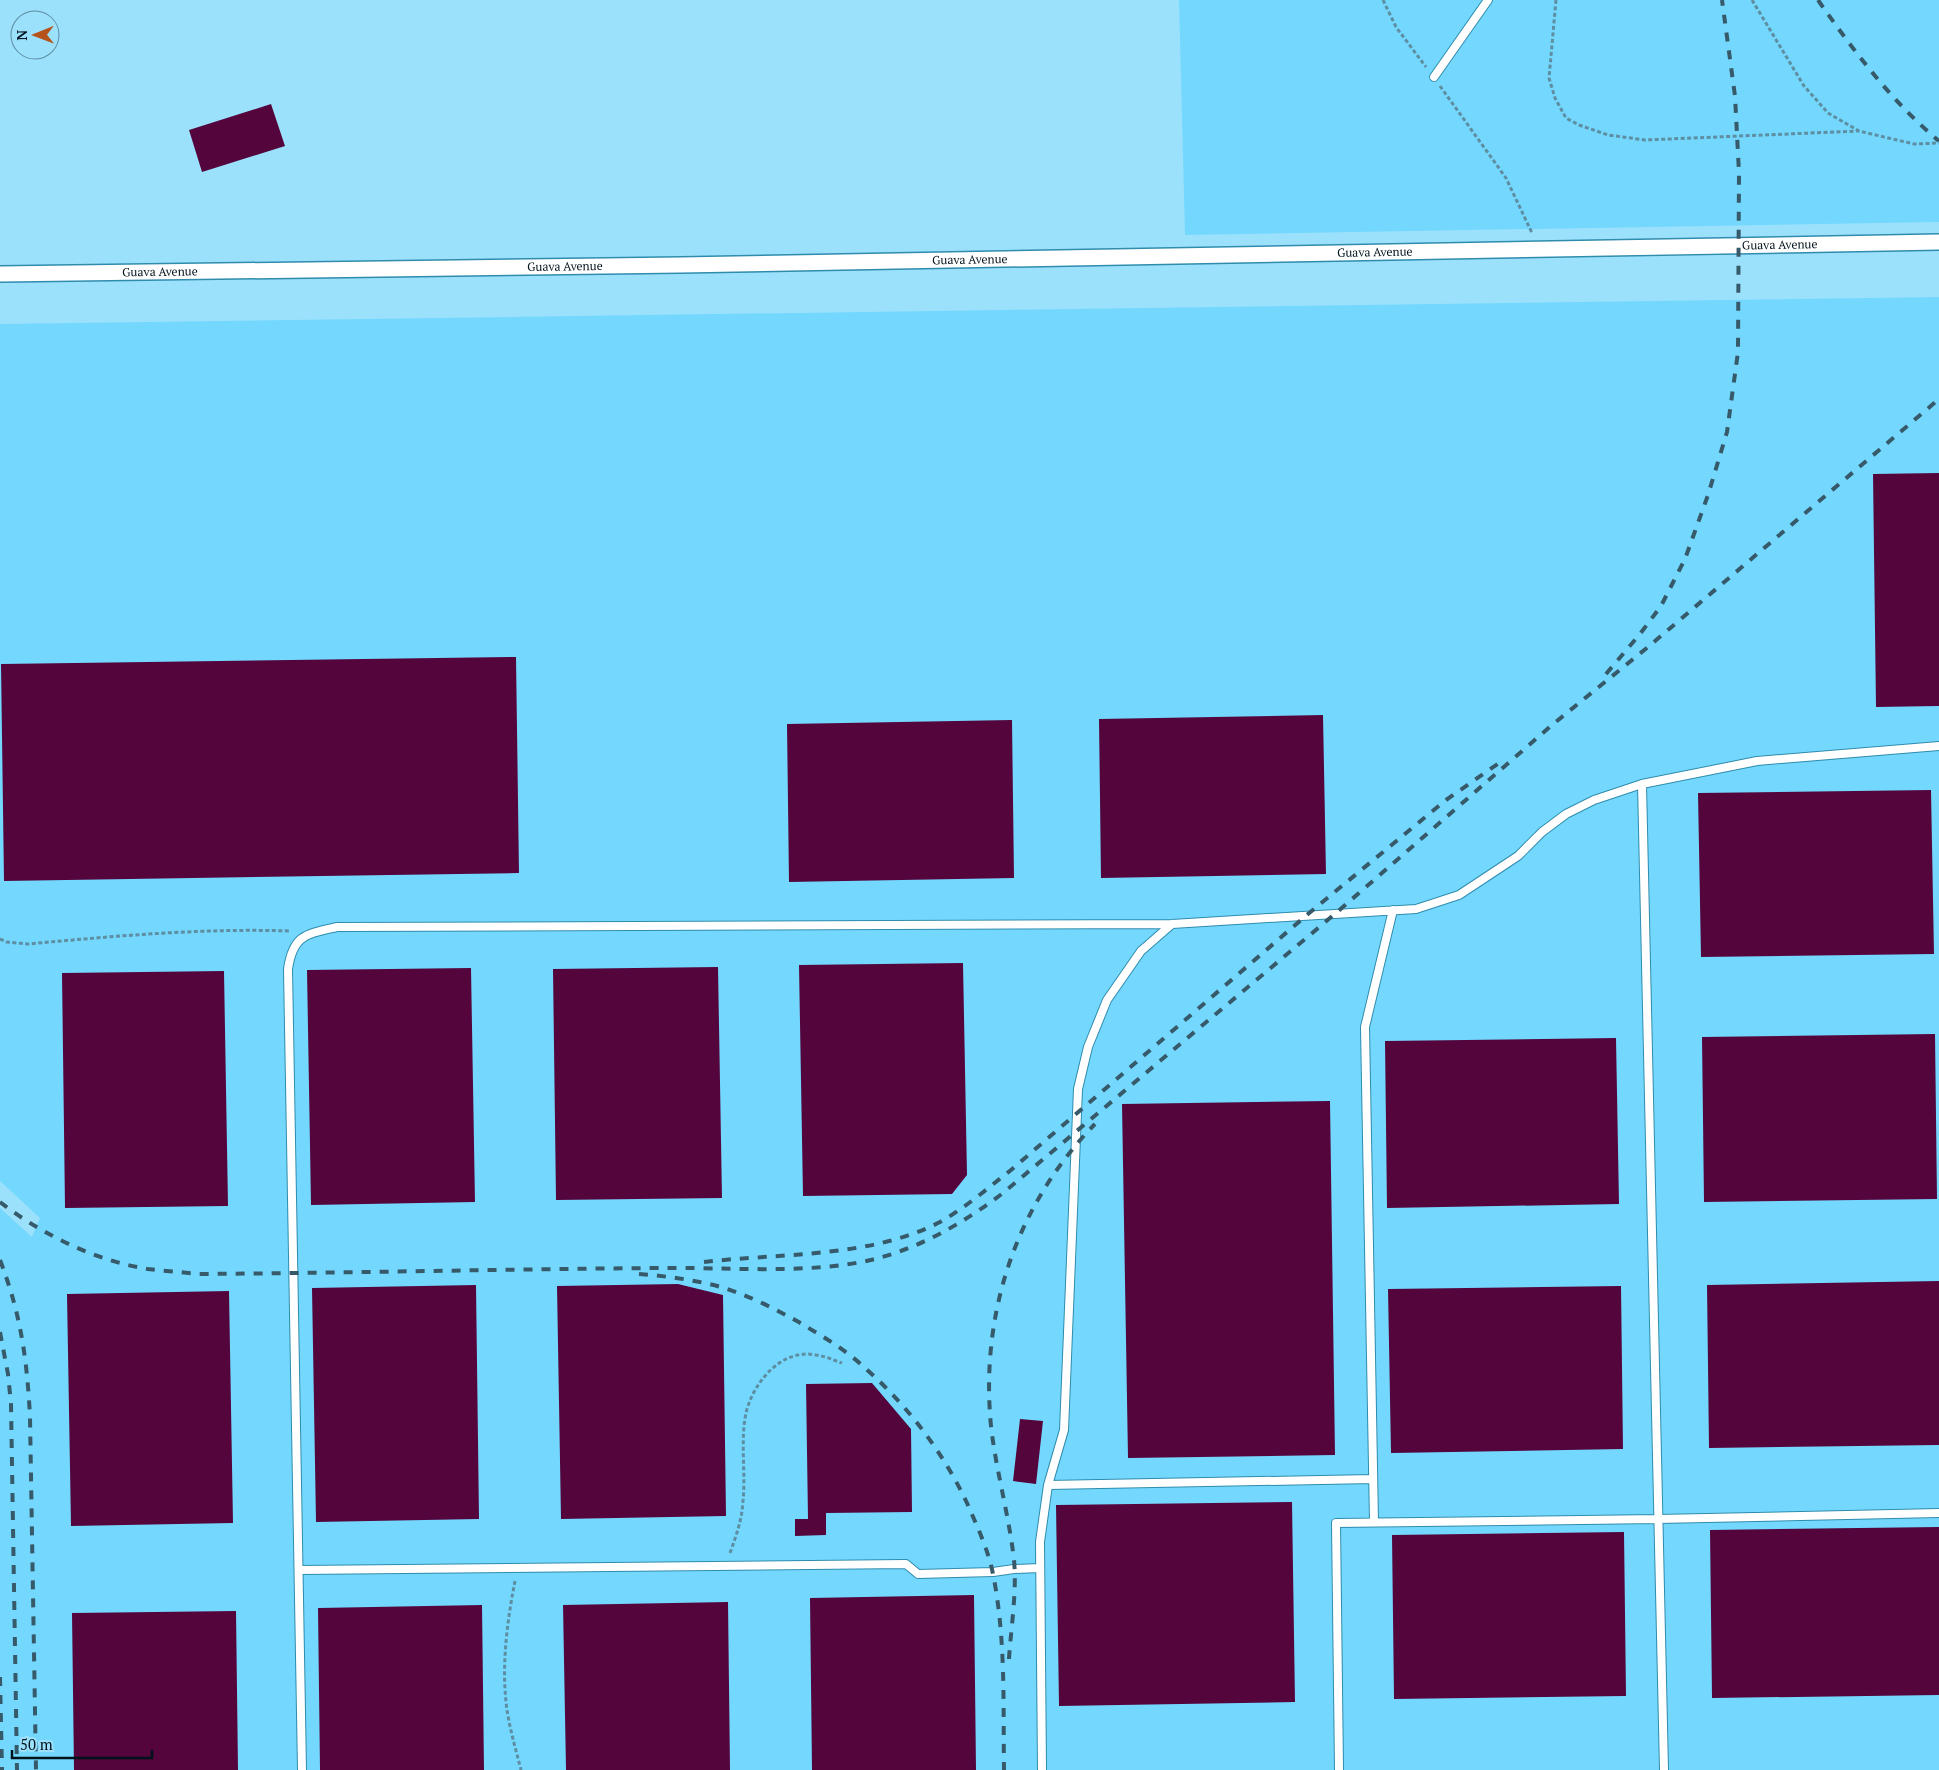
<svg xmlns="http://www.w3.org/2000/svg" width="1939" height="1770" font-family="'PT Serif',serif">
<rect width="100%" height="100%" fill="#9ce1fc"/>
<path fill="#74d8fe" d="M1179,0H1939V222L1185,235Z
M1939,297V1770H0V1208L32,1237L40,1218L0,1181V324Z"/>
<path fill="#54063c" d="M271,104L285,146L202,172L189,130Z
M1939,473V706L1876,707L1873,474Z
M516,657L519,873L4,881L1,664Z
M1323,715L1326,874L1101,878L1099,719Z
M1012,720L1014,878L789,882L787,724Z
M1931,790L1934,954L1701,957L1698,793Z
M963,963L967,1175L952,1194L803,1196L799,965Z
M718,967L722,1198L556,1200L553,969Z
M471,968L475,1202L311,1205L307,970Z
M224,971L228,1206L65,1208L62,973Z
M1935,1034L1937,1199L1704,1202L1702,1037Z
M1616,1038L1619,1204L1387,1208L1385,1041Z
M1330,1101L1335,1455L1128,1458L1122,1104Z
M1939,1281V1445L1709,1448L1707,1285Z
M678,1284L723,1295L726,1516L561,1519L557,1286Z
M476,1285L479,1519L316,1522L312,1288Z
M1621,1286L1623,1449L1391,1453L1388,1289Z
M229,1291L233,1523L71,1526L67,1294Z
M872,1383L911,1429L912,1512L826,1513V1535L795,1536V1519H808L806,1384Z
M1020,1419L1043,1421L1036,1484L1013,1481Z
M1292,1502L1295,1702L1059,1706L1056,1505Z
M1939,1527V1695L1712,1698L1710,1530Z
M1624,1532L1626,1696L1394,1699L1392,1535Z
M974,1595L976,1770H812L810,1598Z
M728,1602L730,1770H566L563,1605Z
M482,1605L484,1770H320L318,1608Z
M236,1611L238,1770H74L72,1613Z"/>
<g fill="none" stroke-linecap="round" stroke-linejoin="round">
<defs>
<path id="lane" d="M1434,77L1488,0
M1642,784L1664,1770
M1048,1485L1373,1479
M1374,1522L1365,1027L1393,910
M299,1570L906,1564L918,1574L993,1572L1014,1569L1040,1568
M302,1770L288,969C293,935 306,934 337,927L1172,924L1416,909L1459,895L1518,856L1542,832L1566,814L1594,800L1642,784L1757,761L1939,746
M1042,1770L1040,1542L1048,1485L1064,1430L1078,1089L1088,1047L1107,1000L1141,951L1172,924
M1339,1770L1336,1523L1658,1519L1939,1513"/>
<g id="street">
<path id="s1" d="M0,274L681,265L1939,242"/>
</g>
</defs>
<use href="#lane" stroke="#2f8cad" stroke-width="10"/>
<use href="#street" stroke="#2f8cad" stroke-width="18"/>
<path stroke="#5d8ea2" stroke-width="3" stroke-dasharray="4 2.5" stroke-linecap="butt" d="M1383,0L1396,27L1426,67
M1556,0L1549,78L1555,98L1566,118L1579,125L1608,135L1645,140L1859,131
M1752,0L1804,86L1828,113L1859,131L1914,144L1939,143
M1440,86L1506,178L1532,233
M0,939L7,942L28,944C115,936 203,928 290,931
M730,1553C736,1536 742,1520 743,1501C746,1472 740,1442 746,1413C753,1383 781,1348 816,1355C825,1356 833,1360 842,1363
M515,1581C507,1622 501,1667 507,1710C510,1730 516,1750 521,1770"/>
<use href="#lane" stroke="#fff" stroke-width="8"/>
<use href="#street" stroke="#fff" stroke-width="15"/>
<path stroke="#365a69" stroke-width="4" stroke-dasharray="9 9" stroke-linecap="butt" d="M1818,0C1853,50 1892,102 1939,141
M1606,674L1640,634L1661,606L1685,559L1708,495L1727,432L1738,352L1739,173L1735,96L1722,0
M0,1202C41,1234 96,1261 148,1269C164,1271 181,1272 198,1274C352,1273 506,1269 661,1268C728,1267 810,1275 875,1259C922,1247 965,1222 1003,1193L1336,913L1552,725L1648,647L1939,399
M0,1260C21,1315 27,1359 30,1417L36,1770
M704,1262C780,1253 871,1258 940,1222C965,1208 988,1188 1011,1170L1308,914L1446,800L1499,763
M639,1274C666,1276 695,1280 721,1287C748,1295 773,1308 797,1321C820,1335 845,1349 865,1368C907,1405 943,1452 967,1503C977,1526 988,1549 993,1574C1006,1639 1003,1704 1004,1770
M0,1332L8,1374L11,1404L17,1770
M1009,1659C1011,1627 1017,1592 1014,1560C1009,1515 996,1471 991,1426C980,1314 1016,1205 1095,1124
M0,1677L2,1770"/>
</g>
<g text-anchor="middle" stroke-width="5" stroke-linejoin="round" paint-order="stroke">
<g font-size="12" fill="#00121b" stroke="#9ce1fc">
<text dy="4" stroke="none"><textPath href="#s1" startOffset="1780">Guava Avenue</textPath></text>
<text dy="4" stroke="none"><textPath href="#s1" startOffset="1375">Guava Avenue</textPath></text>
<text dy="4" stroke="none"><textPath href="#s1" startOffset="970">Guava Avenue</textPath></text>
<text dy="4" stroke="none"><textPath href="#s1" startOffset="565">Guava Avenue</textPath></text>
<text dy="4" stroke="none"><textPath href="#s1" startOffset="160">Guava Avenue</textPath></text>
</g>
</g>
<g transform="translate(35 35) rotate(269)"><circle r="24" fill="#9ce1fc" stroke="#5e8ea2"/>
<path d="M0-4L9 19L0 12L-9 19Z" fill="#b6531c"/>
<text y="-8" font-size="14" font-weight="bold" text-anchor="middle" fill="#00121b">N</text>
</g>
<path d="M12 1750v8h140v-8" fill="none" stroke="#00121b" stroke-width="2.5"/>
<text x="20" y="1750" font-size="15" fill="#00121b" stroke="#9ce1fc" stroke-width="4" paint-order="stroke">50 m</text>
</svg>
